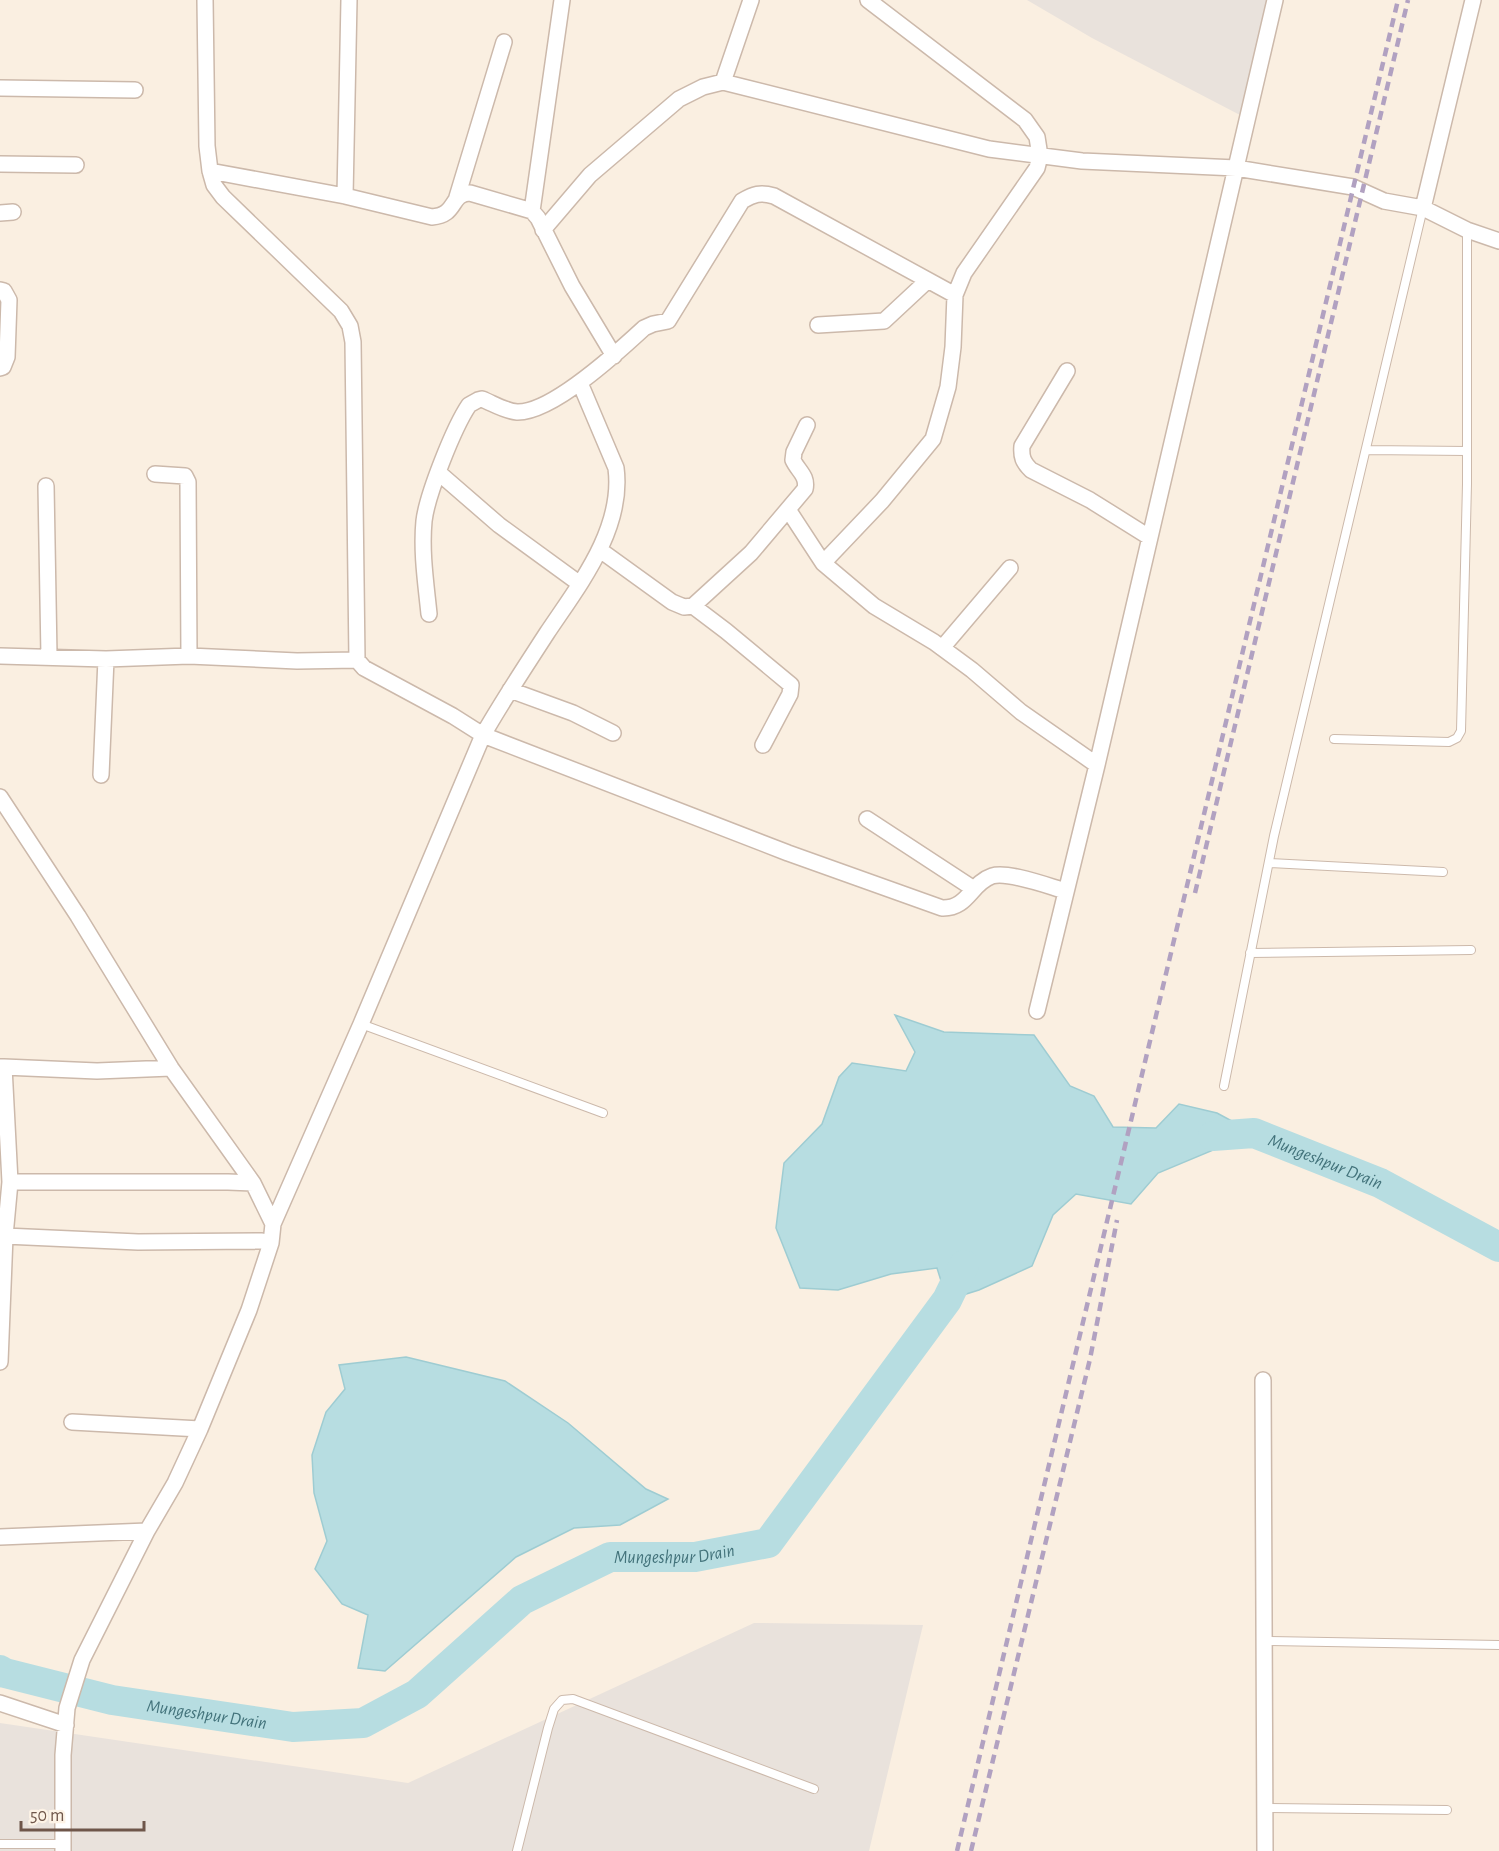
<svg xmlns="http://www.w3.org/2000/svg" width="1499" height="1851" font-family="'Alegreya Sans',sans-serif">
<rect width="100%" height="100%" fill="#faefe1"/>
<path fill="#e9e2dc" d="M1027,0H1271L1240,115L1092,38Z
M754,1623L923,1625L869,1851H0V1723L408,1783Z"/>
<path fill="#b7dde1" stroke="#9eccd2" stroke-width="1.5" d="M895,1015L944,1032L1034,1035L1070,1086L1094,1096L1113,1127L1156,1128L1179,1104L1217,1113L1254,1133L1158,1173L1131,1204L1076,1194L1053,1215L1032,1266L979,1290L947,1300L937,1268L891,1274L838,1290L800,1288L776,1228L784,1163L822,1124L839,1077L852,1063L906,1071L915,1052Z
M406,1357L505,1381L568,1423L646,1489L668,1499L620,1525L574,1528L516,1557L385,1671L358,1668L368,1615L342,1604L315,1569L327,1541L314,1493L312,1455L326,1412L345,1389L339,1365Z"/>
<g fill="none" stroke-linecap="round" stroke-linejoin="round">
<g stroke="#b7dde1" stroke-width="30">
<path id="s1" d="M1213,1136L1254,1133L1380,1183L1499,1247"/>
<path id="s2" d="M0,1670L5,1673L112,1700L293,1727L363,1723L417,1694L522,1600L610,1557H695L768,1543L947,1300L964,1265"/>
</g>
<defs>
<path id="service" d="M1366,450L1467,451
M1334,739L1449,742L1457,738L1461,731L1467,484V230
M1270,863L1443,872
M1250,953L1471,950
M361,1024L603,1113
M1224,1086L1274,836L1423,208
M1265,1641L1499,1645
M1265,1808L1447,1810
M0,1844H63
M517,1851L548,1728L554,1709L562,1700L573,1699L814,1789"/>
<path id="minor" d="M205,0L207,146L210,171L214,185L223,197L341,311L350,326L353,342L357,660L364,668L453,716L483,735C503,700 525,667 547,633C579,585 624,529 616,468L580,383
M723,82L751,0
M0,88L135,90
M0,164L76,165
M210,171L345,196L432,217C458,215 449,194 470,193L532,211L538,218L572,286L614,356
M345,196L349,0
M457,197L504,42
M1423,208L1473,0
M532,211L562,0
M0,213L13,212
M543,230L590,175L679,99L703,87L723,82L989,149L1082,161L1236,168L1353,187L1384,201L1423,208L1467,230L1499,241
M0,290L4,291L9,300L7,357L3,367L0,368
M818,325L884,321L927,281
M1067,371L1022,446C1021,457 1023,462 1031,470L1090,500L1149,537
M439,473L499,525L580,584
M155,474L185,476L188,482L189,656
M46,486L49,656
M789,511L823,563L874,606L934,642L972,670L1021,712L1097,765
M600,550L672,602L684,607L693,606L751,553L805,489C808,476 798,471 793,460L794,452L807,425
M823,563L882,501L933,439L948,387L953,347L955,295L964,273L1037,168L1040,156L1037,137L1025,120L868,0
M693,606L726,631L791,685L790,694L763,745
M429,614C426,584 421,552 424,521C427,495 454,427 469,405L478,400L482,399C494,404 505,411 517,412C552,413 618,352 644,328L653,324L668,321L742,201C754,194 760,192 774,196L955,295
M942,648L1010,568
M0,656L106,659L189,656L297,661L357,660
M510,690L573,713L613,733
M101,775L106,659
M0,797L78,916L171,1068L253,1183L273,1224
M867,819L974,889
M1037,1011L1097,765L1275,0
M0,1067H4L10,1182L5,1236L0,1362
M4,1067L97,1071L171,1068
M10,1182H228L253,1183
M5,1236L138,1242L262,1241L271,1243
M1263,1380L1265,1851
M72,1422L200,1429
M0,1537L147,1531
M0,1703L66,1725
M63,1851V1755L67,1708L82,1660L147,1531L175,1483L200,1429L249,1310L271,1243L273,1224L361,1024L483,735L788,853L942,908C968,909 971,883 992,876C1008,871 1048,886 1066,891"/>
</defs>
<use href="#service" stroke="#ccb9ab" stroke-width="10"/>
<use href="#minor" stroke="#ccb9ab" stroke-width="18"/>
<use href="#service" stroke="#fff" stroke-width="8"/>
<use href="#minor" stroke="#fff" stroke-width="15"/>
<path stroke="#b1a1c1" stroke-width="4.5" stroke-dasharray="9 6" stroke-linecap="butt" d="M1195,893L1408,0
M957,1851L1398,0
M971,1851L1090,1359L1117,1220"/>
</g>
<g text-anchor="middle" stroke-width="4.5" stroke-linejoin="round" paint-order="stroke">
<g font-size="18" font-style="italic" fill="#43737b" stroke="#fdf3e6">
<text dy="6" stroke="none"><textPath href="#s1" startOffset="118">Mungeshpur Drain</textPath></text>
<text dy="6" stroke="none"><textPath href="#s2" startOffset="734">Mungeshpur Drain</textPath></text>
<text dy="6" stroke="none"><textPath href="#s2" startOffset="212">Mungeshpur Drain</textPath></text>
</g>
</g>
<path d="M21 1821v9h123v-9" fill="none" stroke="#6f564a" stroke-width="3"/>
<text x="30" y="1821" font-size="18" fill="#6f564a" stroke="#fdf3e6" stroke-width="4.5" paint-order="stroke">50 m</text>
</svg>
